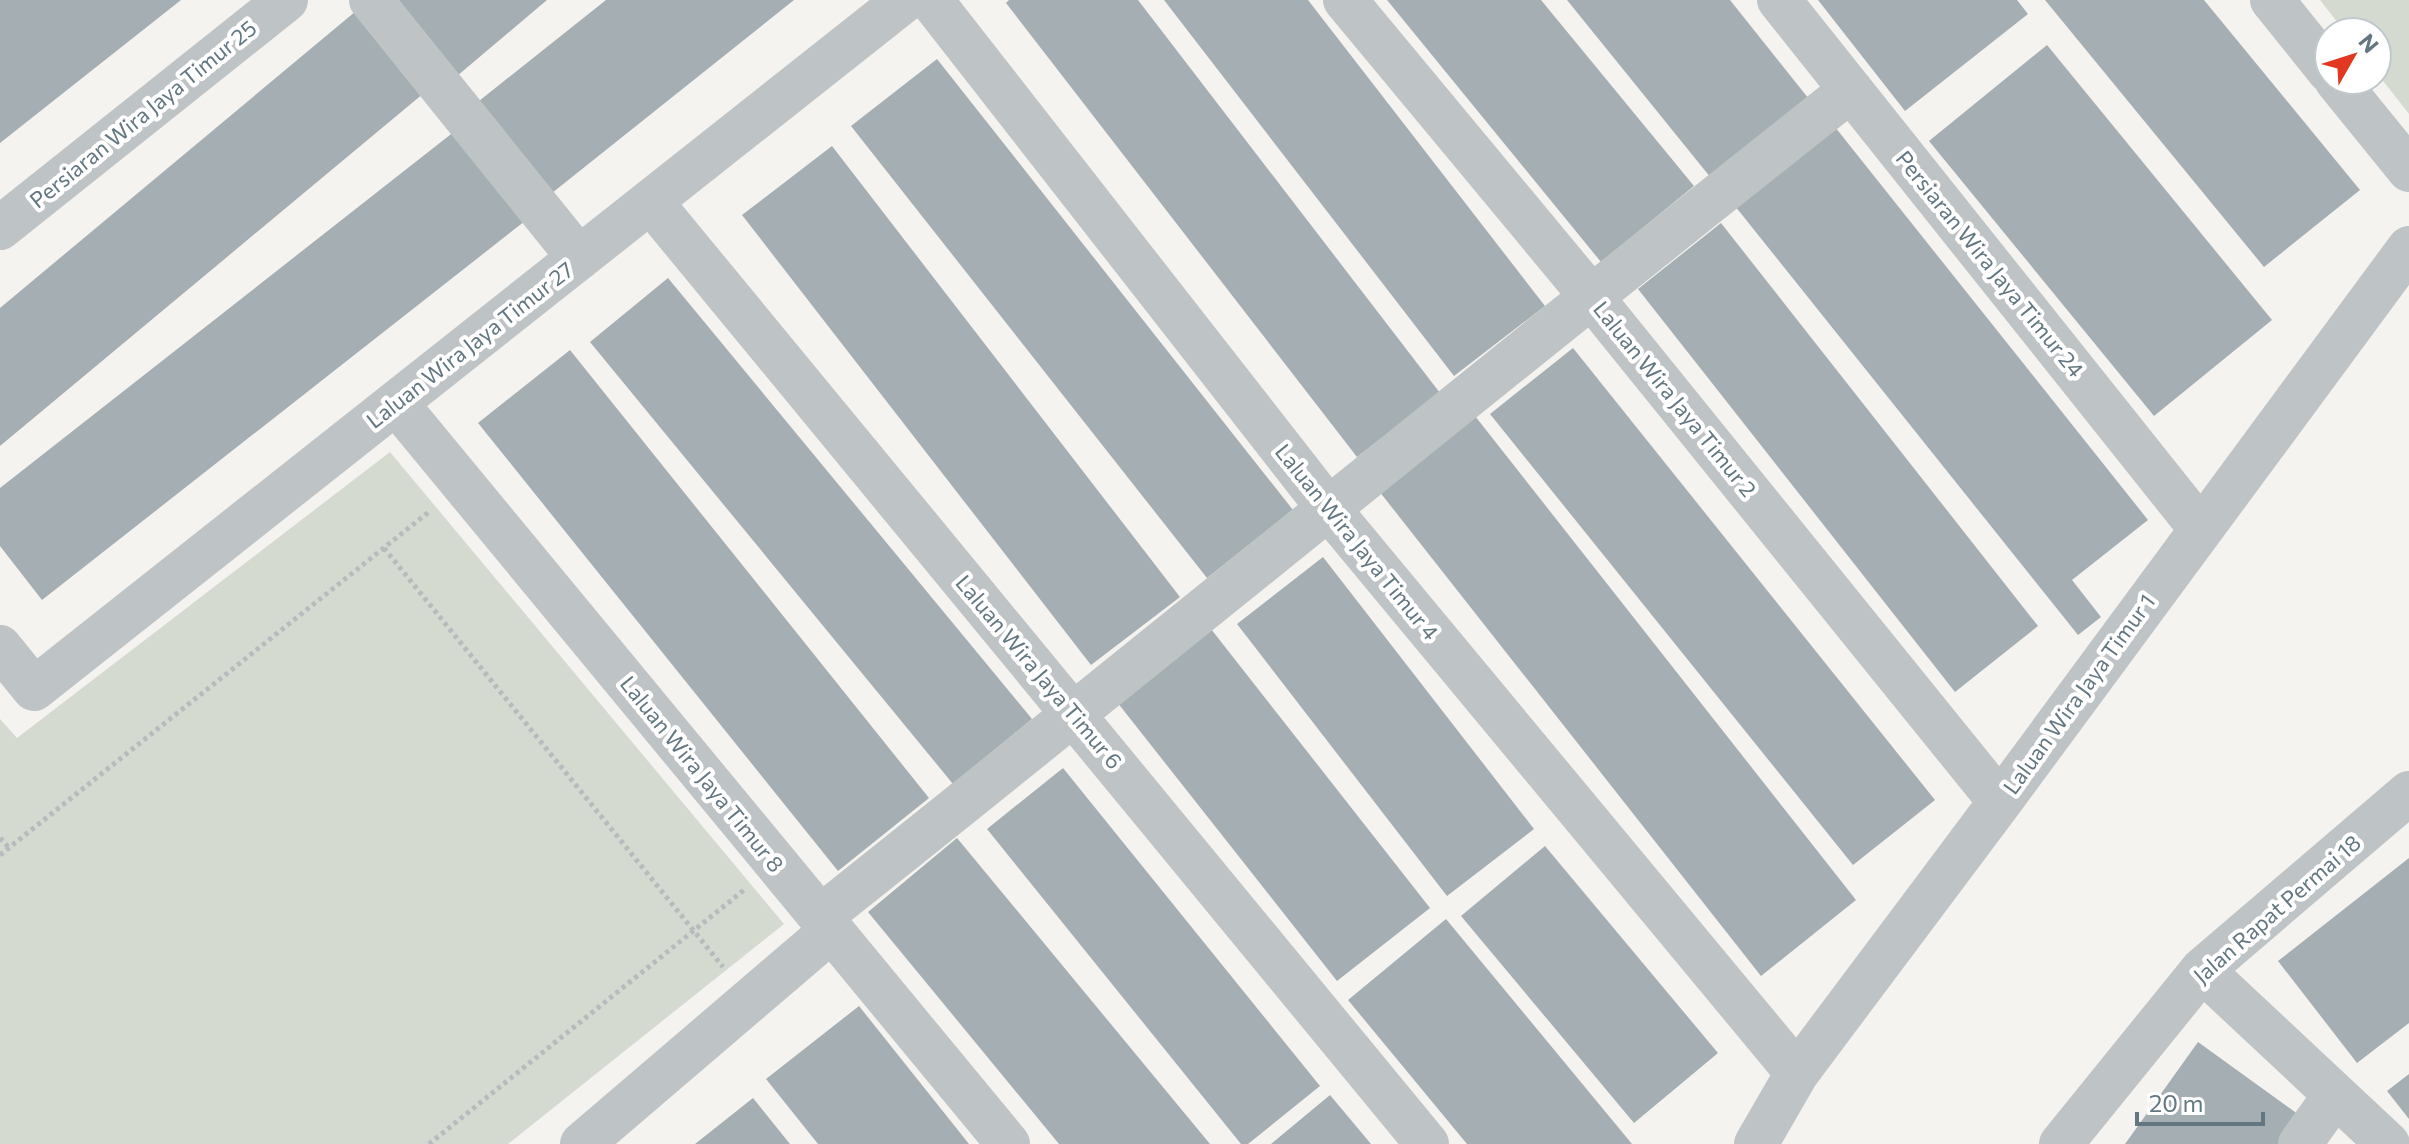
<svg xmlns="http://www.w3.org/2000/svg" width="2409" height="1144" font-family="Commissioner,sans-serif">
<rect width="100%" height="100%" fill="#f4f3ef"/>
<path fill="#d5dad0" d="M2320,0H2409V114L2377,73V32H2345Z
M390,452L784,924L508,1144H0V719L17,738Z"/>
<path fill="#a5aeb2" d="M0,0H181L0,143Z
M392,0H547L457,76Z
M606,0H794L552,193L479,101Z
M1009,0H1138L1440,393L1357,457L1006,3Z
M1164,0H1308L1545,306L1454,376Z
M1387,0H1541L1694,186L1601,262Z
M1567,0H1730L1809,99L1711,178Z
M1818,0H2017L2028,14L1905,111Z
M2045,0H2204L2360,190L2264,267Z
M356,11L424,93L0,446V308Z
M2047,45L2272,320L2154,416L1929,141Z
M937,59L1293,510L1207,578L851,126Z
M1835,127L2148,520L2072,580L2101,617L2078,635L1735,206Z
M455,131L525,221L42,600L0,546V488Z
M832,146L1180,597L1091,665L742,215Z
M1721,223L2038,626L1955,692L1638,289Z
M668,278L1032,719L953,784L590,342Z
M1573,348L1935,800L1853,865L1490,414Z
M570,350L929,798L838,871L478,423Z
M1475,416L1856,900L1761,976L1379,491Z
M1323,557L1534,829L1447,896L1237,624Z
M1211,629L1430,908L1337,981L1117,702Z
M1063,768L1320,1086L1248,1144H1241L987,829Z
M957,838L1210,1144H1059L868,912Z
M1545,846L1718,1053L1634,1123L1461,916Z
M2409,858V1023L2357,1063L2278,961Z
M1446,919L1632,1144H1467L1348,1000Z
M859,1006L969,1144H818L766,1079Z
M2198,1042L2299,1115L2278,1144H2125Z
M2409,1074V1119L2387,1091Z
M1330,1095L1371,1144H1271Z
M753,1098L790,1144H695Z"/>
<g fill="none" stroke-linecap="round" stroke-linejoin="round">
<path stroke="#b8bbbc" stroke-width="5" stroke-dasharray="4 4" stroke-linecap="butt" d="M384,548L723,967
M0,838L9,848
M0,855L430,511
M429,1144L744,890"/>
<path stroke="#bec3c5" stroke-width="44" d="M371,0L579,258
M931,0L1328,508L1797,1073
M1345,0L1590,295L2000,802
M1779,0L2200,528
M2272,0L2329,71
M2336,80L2409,170
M651,202L1427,1144
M0,228L286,0
M396,403L1008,1144
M0,647L34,689L905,0
M820,917C1165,643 1505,363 1851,90
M2202,970L2388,1144
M582,1144L831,931
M1756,1144L1797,1073L2000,802L2409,248
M2061,1144L2202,970L2409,793
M2300,1144L2335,1095"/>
</g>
<g text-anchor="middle" stroke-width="8" stroke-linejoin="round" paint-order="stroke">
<g font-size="22" fill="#627780" stroke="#fff">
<text transform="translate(143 114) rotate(-39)" y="8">Persiaran Wira Jaya Timur 25</text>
<text transform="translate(1990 264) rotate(51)" y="8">Persiaran Wira Jaya Timur 24</text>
<text transform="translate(470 345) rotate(-38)" y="8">Laluan Wira Jaya Timur 27</text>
<text transform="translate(1675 399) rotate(51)" y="8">Laluan Wira Jaya Timur 2</text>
<text transform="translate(1357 542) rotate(51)" y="8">Laluan Wira Jaya Timur 4</text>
<text transform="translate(1039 672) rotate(50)" y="8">Laluan Wira Jaya Timur 6</text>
<text transform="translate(2079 694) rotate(-54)" y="8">Laluan Wira Jaya Timur 1</text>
<text transform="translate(702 774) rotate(51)" y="8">Laluan Wira Jaya Timur 8</text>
<text transform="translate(2277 909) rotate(-41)" y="8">Jalan Rapat Permai 18</text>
</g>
</g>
<g transform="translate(2353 56) rotate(51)"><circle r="38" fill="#ffffff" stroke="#c0c9cc" stroke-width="2"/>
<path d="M0-6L14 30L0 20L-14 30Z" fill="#e23721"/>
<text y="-12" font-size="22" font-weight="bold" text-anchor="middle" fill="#627780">N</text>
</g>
<path d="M2137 1112v12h126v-12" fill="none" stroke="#627780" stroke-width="4"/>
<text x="2149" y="1112" font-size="24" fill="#627780" stroke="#ffffff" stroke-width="6" paint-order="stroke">20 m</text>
</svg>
